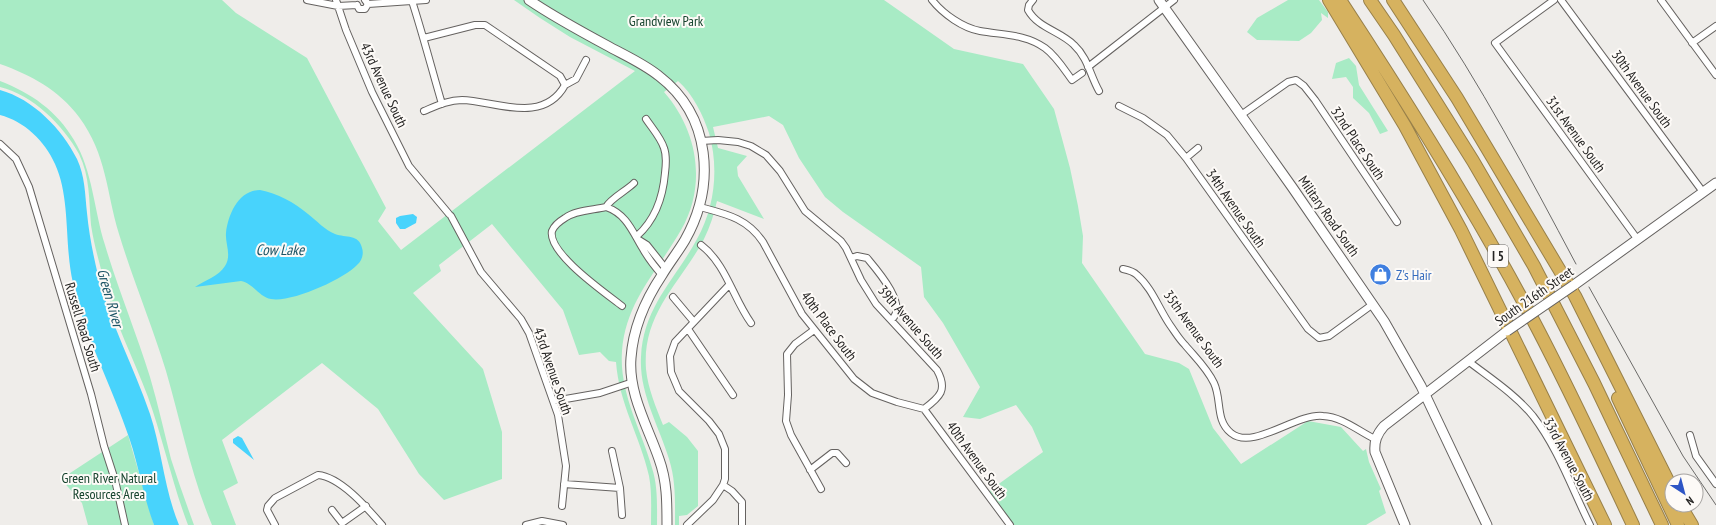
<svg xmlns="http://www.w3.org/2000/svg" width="1716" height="525" font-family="'PT Sans Narrow',sans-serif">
<rect width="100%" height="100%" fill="#efedea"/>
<path fill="#a8ebc5" d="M0,0H222L236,13L307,58L386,208L378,221L401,250L635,71L570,37L540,18L514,0H884L954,49L1023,64L1054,109L1070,168L1078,206L1083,236L1082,263L1145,354L1179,363L1189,369L1213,428L1241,464L1308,421L1341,427L1363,451L1366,449L1369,462L1381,489L1379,491L1386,513L1366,525H1014L989,491L1043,452L1032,427L1016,405L980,419L963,417L980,387L943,323L924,297L921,267L843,212L825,197L799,158L783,125L769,116L713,127L718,148L747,156L737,167L738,176L764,219L717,201C714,214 710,227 704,239C680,284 642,313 646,369C648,389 656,407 663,425L669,422L687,437L698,451V506L687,515L679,516V525H675C675,502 676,481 669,459C659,426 639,393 641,357C643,307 675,280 697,239C715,207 719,168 709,133C703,115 693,94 678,81L664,92C698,131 707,185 681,230C657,272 626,301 622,351C619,393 641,429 652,468C658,486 657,506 657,525H651C651,509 652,492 649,476C640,436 619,404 616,362L609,361L600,352L579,355L563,310L492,224L439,265L441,271L413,293L483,369L502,432V479L444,500L419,474L378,409L322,363L222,440L238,483L223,491L236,525H212C191,475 181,423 166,371C152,325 133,280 119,234C106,191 107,155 79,117C59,90 31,75 0,64Z
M1288,0H1319L1328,12V18L1321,13L1322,20L1311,33L1299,41L1257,40L1247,32L1257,18Z
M1349,58L1356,66L1359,85L1388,131L1380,134L1369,113L1353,98V87L1346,77L1332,79L1336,63Z
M0,81C31,93 57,111 74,140C93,171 94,211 105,245C118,289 136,332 150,377C158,404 164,432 171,459C178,481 186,503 194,525H188C172,483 163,439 148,397C134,359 115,324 105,284C100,265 94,245 91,225C89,201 90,176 79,154C63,125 33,95 0,87Z
M128,435L154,525H88L82,503L61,479Z"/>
<path fill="#48d3fc" d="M0,90C33,99 62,129 77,159C85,176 85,194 87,213C89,234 93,254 98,275C110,323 134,367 150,414C162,450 164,489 179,525H154C142,493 138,460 126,429C109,380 84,334 73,283C64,245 71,199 55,164C45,141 24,121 0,115Z
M260,190C277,193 295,203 308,214C317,221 325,230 335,234C346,238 359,234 362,248C364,254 362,261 357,265C344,279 291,303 271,299C259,297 253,283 241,281L195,287C204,281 219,276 225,266C232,255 225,244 226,233C228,214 239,190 260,190Z
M413,214L417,217L416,223L405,229H400L396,223V218L400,216Z
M238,436L242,438L254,460L233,443V439Z"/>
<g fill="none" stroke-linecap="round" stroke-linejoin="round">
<defs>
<path id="street" d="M307,0L338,6L357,5
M336,0L346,30L372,92L409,166L449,214
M932,0C943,14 963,28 980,31C1002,35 1026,34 1045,48C1056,56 1064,69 1072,80L1082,73
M1033,0L1029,5L1028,10C1038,28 1060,31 1074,45C1088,58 1090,75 1099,91
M1554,0L1495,43L1638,240
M1561,0L1703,192
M1661,0L1716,75
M412,1C423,35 432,70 442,104
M368,4L426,0
M357,5L359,9H365L368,4L365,0
M424,38L475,25H485L560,76L565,85L576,79L586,60
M1692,43L1716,26
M1088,67L1174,0
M1119,106L1143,118L1167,135L1186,158L1308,329L1319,338L1329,336L1373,304
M424,111C436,106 448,100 462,100C495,101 543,125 565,85
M1241,115L1288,82L1296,80L1304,86L1315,100L1397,222
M701,141L718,140L738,142L751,146L766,155L780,171L805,211L841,241L846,248L861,280L876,304L937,370C948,390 940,397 924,409
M0,144L16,159L29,187L91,394L104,446L115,480L125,525
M1186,158L1198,148
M606,207C594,210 575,210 565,218C560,221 554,226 552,231C547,253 607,294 622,306
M606,207C627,214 633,233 643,249C648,258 655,267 662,275
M606,207C611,198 626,191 634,183
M700,207C726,214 747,218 763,242L802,314L854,379L872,393L897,402L924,409
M451,216L481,272L521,319L529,333L558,415L566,466L562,506
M637,236C656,219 663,197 665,173C666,165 667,156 664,148C661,138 652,128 646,119
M639,240L647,245L666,269
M701,245C726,264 733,298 751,323
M851,258L857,256L867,258C877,270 908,305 892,319
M1123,269C1128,270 1133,271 1137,275C1152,288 1159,309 1170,325C1175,332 1179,339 1185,345C1195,357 1207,368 1214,383C1222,400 1215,420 1231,433C1253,451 1296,413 1323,416C1343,417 1358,431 1375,439
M673,297L694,322
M688,329L733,395
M814,330L795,344L787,354L788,395L786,421L791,435L821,489
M1468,361C1490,378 1515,394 1533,416C1558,448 1572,489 1590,525
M554,401L600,393L633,382
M924,409L1010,525
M1690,435L1696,456L1716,484
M612,451L620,488L622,515
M810,470L832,453H837L846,463
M564,484L620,488
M723,485L732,491L742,502V525
M332,510L342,523L366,506
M275,525L267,510L268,506L275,498L318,475C341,477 368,509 382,525
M526,525L542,521L563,525
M687,525L713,500L723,485L725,479V449L719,434L709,421L679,391L671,372L670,356L675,342L729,285"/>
<path id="secondary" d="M529,0C554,17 580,31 606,45C624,55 643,63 659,76C711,116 716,185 685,240C678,252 669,263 662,275C646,299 633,329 631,358C628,393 648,427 659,459C667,481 667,502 667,525
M1159,0L1292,187L1384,321L1421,386L1487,525
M1574,285L1716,183
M1405,525L1375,452C1374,441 1377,434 1384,426L1507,331"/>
<path id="highway" d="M1329,0L1405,126L1461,230L1605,525
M1340,0C1405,99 1469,200 1525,305C1564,377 1598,451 1633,525
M1370,0L1394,35L1473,161L1534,266L1594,383L1662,525
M1393,0L1457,98L1575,296L1672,489
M1618,398L1678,525
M1680,505L1692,525"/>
</defs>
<use href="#street" stroke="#656260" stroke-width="8"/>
<use href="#secondary" stroke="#656260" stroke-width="11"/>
<use href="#highway" stroke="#98804a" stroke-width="14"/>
<use href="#street" stroke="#fff" stroke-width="6"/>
<use href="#secondary" stroke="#fff" stroke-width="9"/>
<use href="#highway" stroke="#d6b25f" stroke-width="12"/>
<path stroke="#6c6b69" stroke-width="1" d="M1423,0C1481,84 1528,174 1576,264
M1589,287L1683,456L1716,505"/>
<defs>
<path id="secondary-bridge" d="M1507,331L1574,285"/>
</defs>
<use href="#secondary-bridge" stroke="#656260" stroke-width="11" stroke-linecap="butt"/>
<use href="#secondary-bridge" stroke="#fff" stroke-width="9"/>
</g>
<defs>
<symbol id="shop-disc" viewBox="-11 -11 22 22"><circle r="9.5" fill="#3f7fe0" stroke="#fdfaf7"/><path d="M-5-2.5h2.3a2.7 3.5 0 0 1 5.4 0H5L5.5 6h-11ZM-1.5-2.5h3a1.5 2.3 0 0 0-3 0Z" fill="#fff"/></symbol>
</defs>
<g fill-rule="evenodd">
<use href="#shop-disc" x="1368" y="262" width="25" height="25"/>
</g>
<g text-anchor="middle" stroke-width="4" stroke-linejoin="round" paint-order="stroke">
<rect fill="#fdfaf7" stroke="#666463" stroke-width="1" x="1488" y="245" width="20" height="22" rx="3"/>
<g font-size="13" font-weight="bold" fill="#252423">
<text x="1498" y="261">I 5</text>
</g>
<g font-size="14" fill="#14422c" stroke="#fdfaf7">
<text x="666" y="26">Grandview Park</text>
<text x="109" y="483">Green River Natural<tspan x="109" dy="16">Resources Area</tspan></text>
</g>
<g font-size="14" fill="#252423" stroke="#fdfaf7">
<text transform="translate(384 85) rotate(65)" y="5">43rd Avenue South</text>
<text transform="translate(1642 89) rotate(54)" y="5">30th Avenue South</text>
<text transform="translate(1576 134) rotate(54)" y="5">31st Avenue South</text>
<text transform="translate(1358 143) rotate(56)" y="5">32nd Place South</text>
<text transform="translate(1236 208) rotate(55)" y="5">34th Avenue South</text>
<text transform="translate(1329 216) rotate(55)" y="5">Military Road South</text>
<text transform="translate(1534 296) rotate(-35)" y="5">South 216th Street</text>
<text transform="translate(911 322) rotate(49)" y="5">39th Avenue South</text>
<text transform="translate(829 326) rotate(53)" y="5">40th Place South</text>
<text transform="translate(83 327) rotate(73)" y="5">Russell Road South</text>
<text transform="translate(1194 329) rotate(54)" y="5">35th Avenue South</text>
<text transform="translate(553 371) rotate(71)" y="5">43rd Avenue South</text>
<text transform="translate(1569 459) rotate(62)" y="5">33rd Avenue South</text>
<text transform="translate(977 460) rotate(54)" y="5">40th Avenue South</text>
</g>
<g font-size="14" fill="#366cbe" stroke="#fdfaf7" text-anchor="start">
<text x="1396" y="280">Z's Hair</text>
</g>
<g font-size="15" font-style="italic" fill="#1c5465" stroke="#fdfaf7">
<text x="280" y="255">Cow Lake</text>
<text transform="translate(110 298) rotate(74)" y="5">Green River</text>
</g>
</g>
<g transform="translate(1684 493) rotate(144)"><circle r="19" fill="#fdfaf7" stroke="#a7a4a2"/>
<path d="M0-3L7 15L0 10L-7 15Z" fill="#2e55c5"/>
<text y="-6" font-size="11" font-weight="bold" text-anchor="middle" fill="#252423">N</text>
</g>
</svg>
